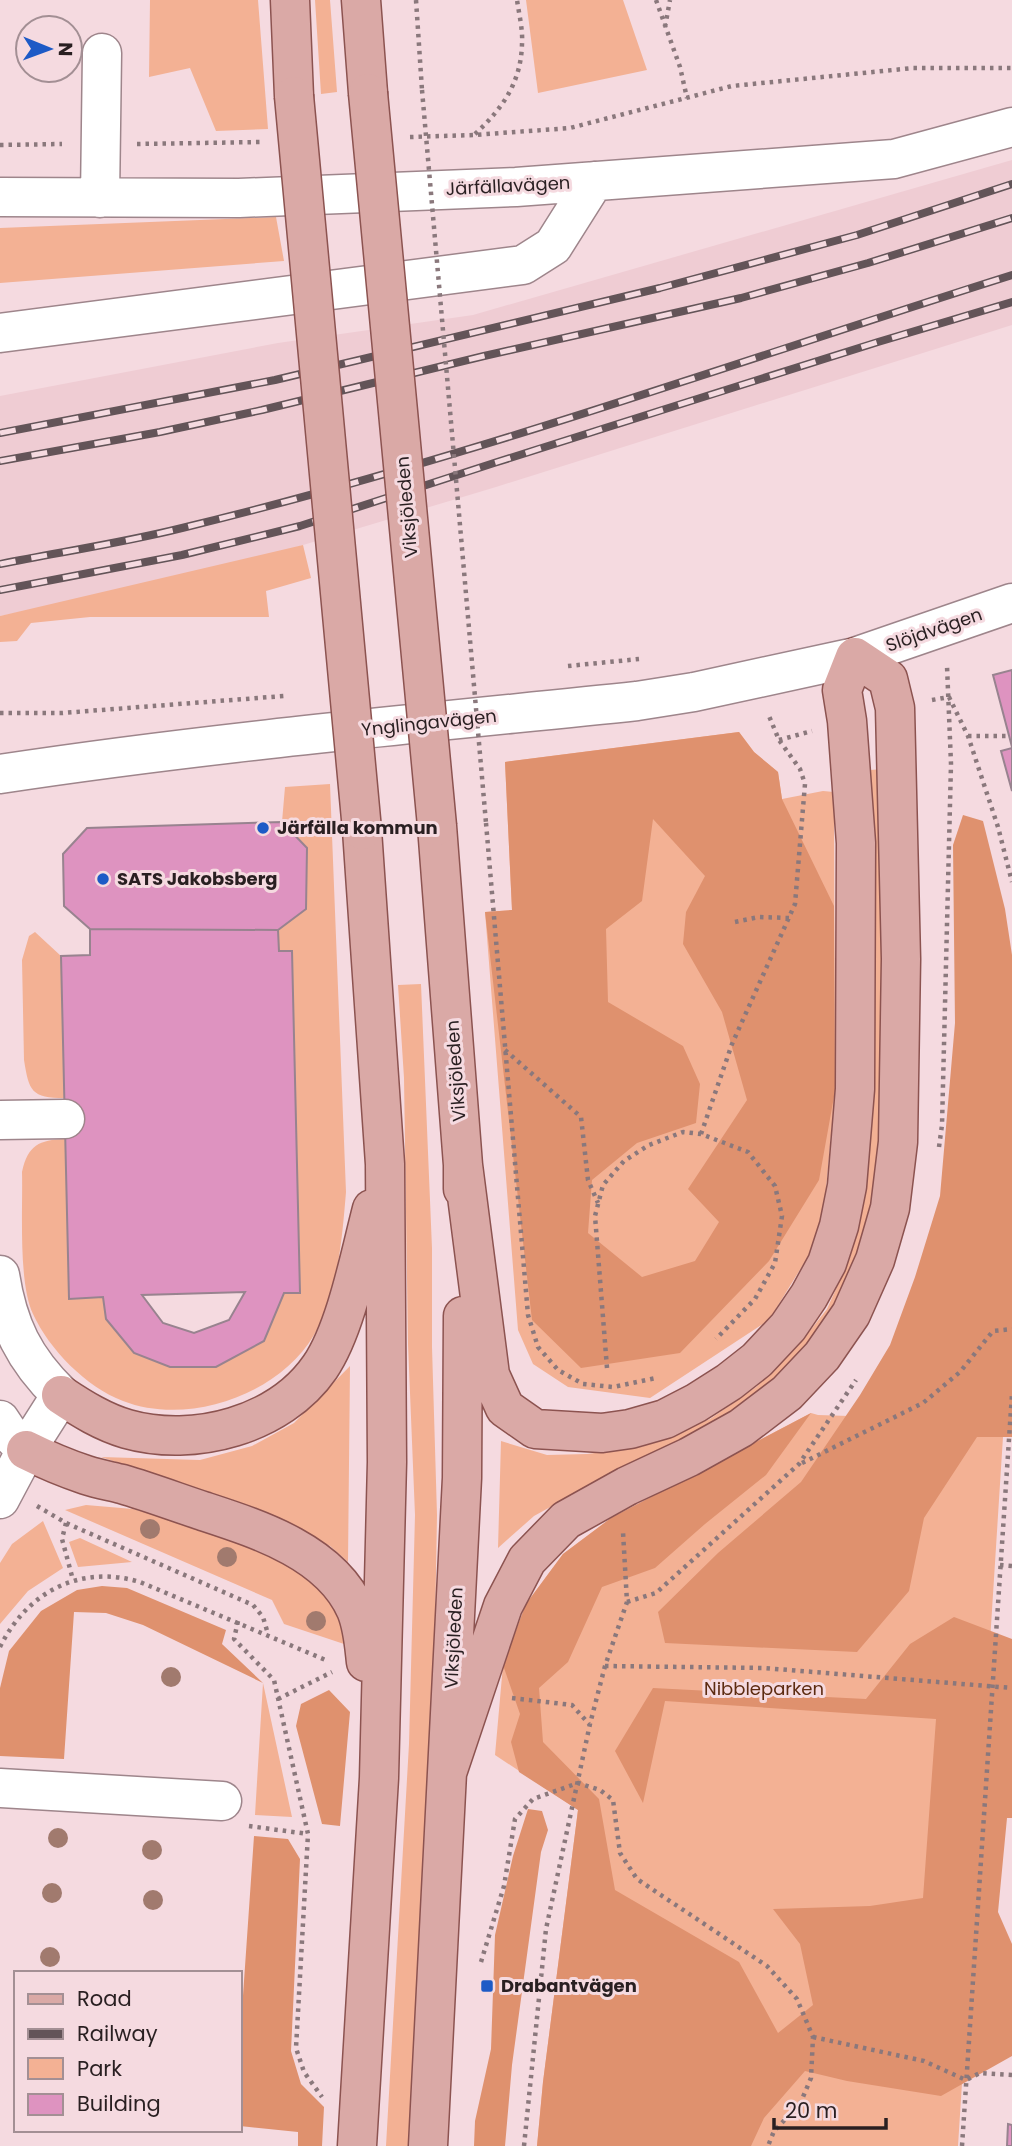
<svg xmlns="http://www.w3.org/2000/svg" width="1012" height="2146" font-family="Poppins,sans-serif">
<rect width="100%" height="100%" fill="#f5dae0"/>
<path fill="#efccd3" d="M1012,160V325L496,487L213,572L0,616V396L278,343L473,315Z"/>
<path fill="#f3b194" d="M150,0H258L268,129L216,131L190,68L149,77Z
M315,0H330L337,92L321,94Z
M526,0H623L647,70L538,93Z
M276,217L284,261L0,283V228Z
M303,545L311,578L266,591L269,617H90L31,623L17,641L0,642V616Z
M739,732L754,752L778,772L782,799L823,791L834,792L835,1091L822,1234L769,1320L650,1398L568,1387L533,1364L518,1330L485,912L512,910L505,762Z
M883,769L886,1059L872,1214L852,1274L822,1336L737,1413L621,1468L534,1516L498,1548L501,1441L547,1455L587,1454L641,1447L710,1419L756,1387L798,1346L827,1309L850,1258L863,1203L870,770Z
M330,784L346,1192C342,1239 338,1294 314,1335C278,1396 187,1426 123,1401C86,1387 49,1349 33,1314C18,1282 23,1209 22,1172C28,1145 39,1140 65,1139L69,1298L103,1297L106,1319L134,1353L170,1367H216L264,1341L284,1293L300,1292L292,952L279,951L278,930L306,908L307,848L282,822L285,787Z
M35,932L61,956L65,1098C31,1098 29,1091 24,1060L22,960L29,936Z
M421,984L432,1248V1347L437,1515L433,1743L409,2146H386L409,1744L415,1515L408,1344L404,1078L398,985Z
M350,1366L348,1562L330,1546L260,1511L101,1457L200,1460L252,1446L294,1423Z
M811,1413L818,1415L1004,1421L958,2146H537L543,2082L578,1810L495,1755L503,1665L526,1604L563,1554L611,1518Z
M86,1505L133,1509L177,1521L238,1541L306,1574L335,1608L347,1645L284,1624L272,1600L65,1510Z
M43,1521L63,1568L28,1591L0,1624V1563L12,1544Z
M80,1538L132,1562L78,1567L69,1542Z
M263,1683L292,1817L255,1815Z"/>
<path fill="#df916e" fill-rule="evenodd" d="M739,732L754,752L778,772L782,799L834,906L835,1091L819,1180L769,1261L680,1353L581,1368L532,1320L485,912L512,910L505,762ZM653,819L705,876L686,912L683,944L722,1012L747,1100L688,1189L719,1222L695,1261L642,1277L588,1233L592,1180L637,1143L696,1123L700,1084L683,1046L608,1002L606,929L642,901Z
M963,815L983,821L1005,909L1012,955V1437H977L924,1518L909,1591L857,1652L665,1643L658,1612L718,1553L801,1482L860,1395L890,1345L915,1277L940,1196L955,1023L953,845Z
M811,1413L766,1475L705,1524L655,1568L602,1587L568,1662L539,1688L543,1742L599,1799L615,1890L739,1962L778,2033L813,2005L800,1944L773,1909L870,1906L923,1898L936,1719L665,1701L643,1803L615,1751L653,1688L866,1699L910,1644L954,1617L1012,1639V1818H1007L998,1912L1012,1944V2056L941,2096L847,2081L805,2071L764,2118L751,2146H537L543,2082L578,1810L519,1772L511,1742L520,1714L503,1665L526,1604L563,1554L611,1518Z
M102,1586L127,1588L226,1630L222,1644L263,1683L143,1625L106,1613L74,1612L64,1759L0,1756V1688L9,1651L41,1611L77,1590Z
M329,1690L350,1712L340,1826L322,1824L296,1726L301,1704Z
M528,1809L542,1811L548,1830L541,1852L512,2065L505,2146H474L475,2121L491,2049L495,1935L513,1856Z
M254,1836L288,1839L300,1859L291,2051L301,2084L324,2107L322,2146H298V2132L240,2126V2039Z"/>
<path fill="#de93c0" stroke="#98838f" stroke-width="2" fill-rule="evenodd" d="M1012,670V747L993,675Z
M1012,748V791L1001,751Z
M282,822L307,848L306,909L278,930L90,929L64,906L63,854L87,828Z
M90,929L278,930L279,951H292L300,1293H284L264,1341L216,1367H170L134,1353L106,1319L103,1297L69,1299L61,956L90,955ZM245,1292L229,1320L194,1333L163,1323L142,1295Z
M1008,2124L1012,2125V2146H1007Z"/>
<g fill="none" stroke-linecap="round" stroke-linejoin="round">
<defs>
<path id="minor" d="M0,197L239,198L516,187L894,159L1012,127
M100,198L102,53
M0,333L523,265L553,246L594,181
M0,774C211,742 425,723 637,701L694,692L855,657L1012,603
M0,1120L65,1119
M0,1275C8,1326 24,1359 61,1395L26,1450L0,1499
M0,1420L8,1432L26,1450
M0,1788L222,1801"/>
<path id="major" d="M290,0L294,96
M361,0L368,93
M437,826L463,1165V1189
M61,1395C82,1409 103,1422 127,1429C194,1448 280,1425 320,1367C346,1329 360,1255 372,1209
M26,1450C46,1460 65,1468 86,1475C98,1479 110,1481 122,1484C149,1492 176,1502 203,1511C258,1529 331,1552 356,1610C363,1627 364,1644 366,1662
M448,1770L503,1606L527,1560L566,1520L627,1486L689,1457L741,1428L787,1393L822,1356L851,1314L875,1260L890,1208L898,1142L901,959L895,708L888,679L855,657L842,690L847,721L856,843L855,1089L847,1186L839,1226L827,1263L809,1296L788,1327L757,1360L729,1382L696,1403L665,1419L630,1429L602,1433L535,1429L505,1408L490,1375L463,1165
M357,2146L379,1778L387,1462L385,1164L362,830
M428,2146L462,1478L463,1316"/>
</defs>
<use href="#minor" stroke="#9e858b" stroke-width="41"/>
<use href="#major" stroke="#8c5350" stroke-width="41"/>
<path stroke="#8a787c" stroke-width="4.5" stroke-dasharray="3.5 5" stroke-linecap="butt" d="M416,0L422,90
M656,0L680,67L687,98
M665,27L670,0
M475,134C502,109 521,83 522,44C523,30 519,14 517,0
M410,137L474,135L570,128L732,86L913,68H1012
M137,144L262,142
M0,145L62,144
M568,666L639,659
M932,700L949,697L968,736L998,827L1012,882
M0,713H62L284,696
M968,736H1009
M779,740L812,731
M486,823L528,1315L538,1347L558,1370L583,1384L613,1387L656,1378
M735,922L759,917L789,918
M505,1050L581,1117L588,1180L598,1203
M701,1134L732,1044L795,904L805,784L800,769L779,740L769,716
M939,1147L942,1125L951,764L947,666
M607,1368L595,1216L603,1185L624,1161L649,1145L683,1132L701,1134L748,1152L775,1186L782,1216L775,1263L755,1299L716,1339
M802,1463L923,1403L960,1372L993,1331L1012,1329
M37,1506L66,1523L253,1605L263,1617L268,1634
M66,1523L62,1539L73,1580
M1000,1565L1012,1566
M627,1602L656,1593L799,1464L856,1380
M238,1621L234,1639L274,1680L308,1834L296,2048L304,2072L322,2097
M0,1647C27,1592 80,1564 140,1582L328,1661
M605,1666L764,1668L1012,1688
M512,1698L572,1705L589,1724
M278,1699L332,1672
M249,1826L308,1834
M481,1962L504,1886L515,1819L533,1799L578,1783L600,1790L613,1800L620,1853L637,1879L767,1966L797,1999L813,2037L811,2078L800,2104L774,2131L768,2146
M813,2037L924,2061L966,2080L980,2073L1012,2075
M524,2146L546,1929L590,1724L605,1666L627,1602L623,1532
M962,2146L1012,1394"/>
<use href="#minor" stroke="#fff" stroke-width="38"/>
<use href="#major" stroke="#daa9a6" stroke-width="38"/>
<defs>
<path id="rail" d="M0,433L275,380L660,288L857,235L1012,184
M0,461L160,432L262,410L484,356L741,298L868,263L1012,218
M0,564C60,552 122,543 182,528C463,460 736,362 1012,275
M0,590L182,555L300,526L494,463L878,342L1012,302"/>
</defs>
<use href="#rail" stroke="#635458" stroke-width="8"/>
<use href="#rail" stroke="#f5dae0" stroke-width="5" stroke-dasharray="16" stroke-linecap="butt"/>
<defs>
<path id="major-bridge" d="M368,93L437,826
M294,96L362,830"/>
</defs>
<use href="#major-bridge" stroke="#8c5350" stroke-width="41" stroke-linecap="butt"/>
<path stroke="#8a787c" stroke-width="4.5" stroke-dasharray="3.5 5" stroke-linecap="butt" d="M422,90L486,823"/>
<use href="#major-bridge" stroke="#daa9a6" stroke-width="38"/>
</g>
<g fill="#a17a6e">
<circle cx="150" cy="1529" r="10"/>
<circle cx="227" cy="1557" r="10"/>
<circle cx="316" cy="1621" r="10"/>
<circle cx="171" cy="1677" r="10"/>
<circle cx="58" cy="1838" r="10"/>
<circle cx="152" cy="1850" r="10"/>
<circle cx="52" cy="1893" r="10"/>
<circle cx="153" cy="1900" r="10"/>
<circle cx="50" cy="1957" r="10"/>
</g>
<g fill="#1d5ac6" stroke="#f5dae0" stroke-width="2.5">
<circle cx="263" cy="828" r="7"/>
<circle cx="103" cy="879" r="7"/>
<rect x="480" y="1979" width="14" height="14" rx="3.5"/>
</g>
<g text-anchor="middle" stroke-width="6" stroke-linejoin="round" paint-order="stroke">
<g font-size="18" fill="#291f21" stroke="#f5dae0">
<text transform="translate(508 186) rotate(-3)" y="6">Järfällavägen</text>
<text transform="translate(407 507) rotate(-95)" y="6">Viksjöleden</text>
<text transform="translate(934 630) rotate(-19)" y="6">Slöjdvägen</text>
<text transform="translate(429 723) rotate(-6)" y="6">Ynglingavägen</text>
<text transform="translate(456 1071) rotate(-94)" y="6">Viksjöleden</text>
<text transform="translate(454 1638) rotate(-87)" y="6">Viksjöleden</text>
</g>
<g font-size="18" font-weight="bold" fill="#291f21" stroke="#f5dae0" text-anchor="start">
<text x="277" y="834">Järfälla kommun</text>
<text x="117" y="885">SATS Jakobsberg</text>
<text x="501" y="1992">Drabantvägen</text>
</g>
<g font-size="18" fill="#5d2b11" stroke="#f5dae0">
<text x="764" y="1695">Nibbleparken</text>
</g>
</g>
<rect x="14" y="1971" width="228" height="161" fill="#f5dae0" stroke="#a38f94" stroke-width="2"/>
<rect x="28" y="1994" width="35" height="10" fill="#daa9a6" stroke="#a38f94" stroke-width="2"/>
<text x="77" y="2006" font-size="21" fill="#291f21">Road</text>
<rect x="28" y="2029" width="35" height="10" fill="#635458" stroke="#a38f94" stroke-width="2"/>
<text x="77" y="2041" font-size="21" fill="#291f21">Railway</text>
<rect x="28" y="2058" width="35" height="21" fill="#f3b194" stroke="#a38f94" stroke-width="2"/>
<text x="77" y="2076" font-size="21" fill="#291f21">Park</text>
<rect x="28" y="2094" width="35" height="21" fill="#de93c0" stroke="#a38f94" stroke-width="2"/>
<text x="77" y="2111" font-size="21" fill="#291f21">Building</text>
<g transform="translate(49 49) rotate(91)"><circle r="33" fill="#f5dae0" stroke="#a38f94" stroke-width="2"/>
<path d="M0-5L12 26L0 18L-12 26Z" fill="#1d5ac6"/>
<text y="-10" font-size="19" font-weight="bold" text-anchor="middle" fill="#291f21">N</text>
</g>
<path d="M774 2118v10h112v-10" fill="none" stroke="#291f21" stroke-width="3.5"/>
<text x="785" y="2118" font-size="21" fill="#291f21" stroke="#f5dae0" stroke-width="5" paint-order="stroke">20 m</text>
</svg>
